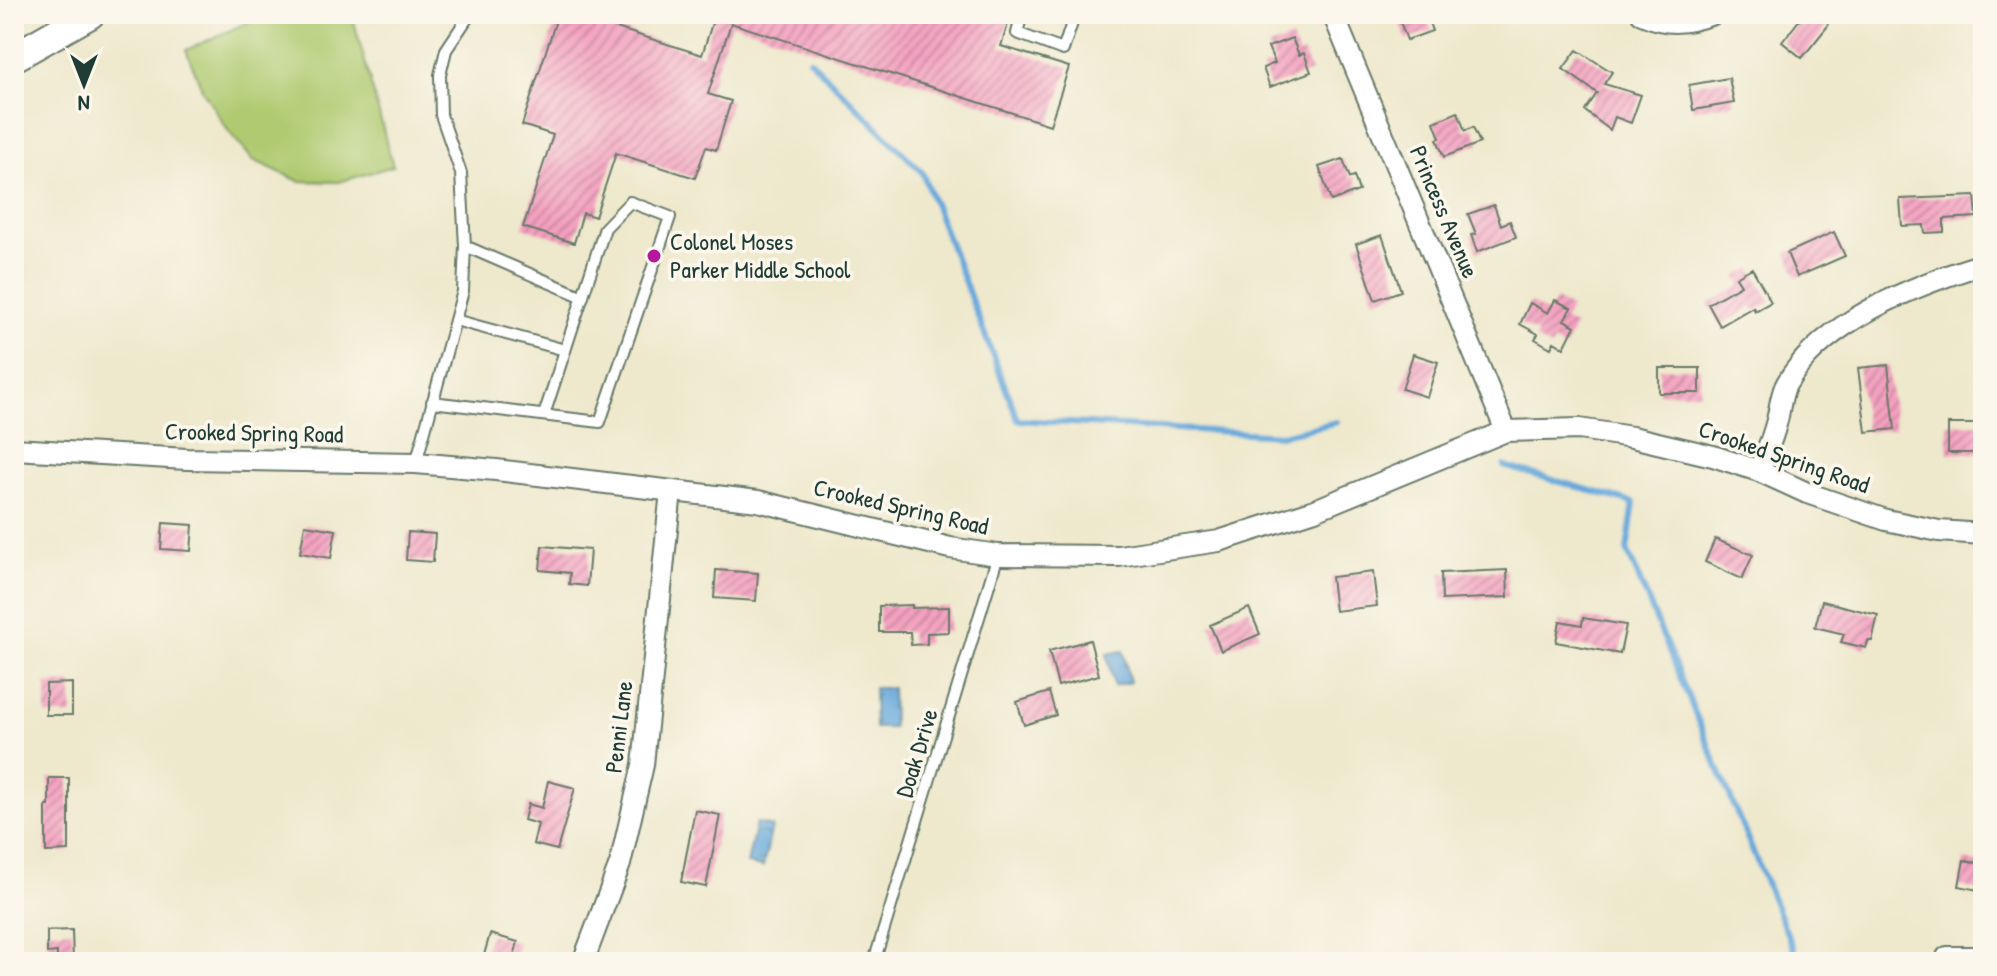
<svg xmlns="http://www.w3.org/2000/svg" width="1997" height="976" font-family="'Patrick Hand',sans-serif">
<defs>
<pattern id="water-ripples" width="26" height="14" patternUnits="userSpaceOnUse" patternTransform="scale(2)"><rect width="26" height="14" fill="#67a9db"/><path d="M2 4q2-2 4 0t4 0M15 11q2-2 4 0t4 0" fill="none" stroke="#548bb2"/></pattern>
<pattern id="building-hatch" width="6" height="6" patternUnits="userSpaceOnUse" patternTransform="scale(2)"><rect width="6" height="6" fill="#f4a0c0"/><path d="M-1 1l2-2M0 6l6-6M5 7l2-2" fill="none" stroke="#c5849d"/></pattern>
</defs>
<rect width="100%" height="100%" fill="#fbf7ec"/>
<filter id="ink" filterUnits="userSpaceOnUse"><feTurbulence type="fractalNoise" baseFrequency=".0125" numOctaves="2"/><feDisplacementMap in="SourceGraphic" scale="16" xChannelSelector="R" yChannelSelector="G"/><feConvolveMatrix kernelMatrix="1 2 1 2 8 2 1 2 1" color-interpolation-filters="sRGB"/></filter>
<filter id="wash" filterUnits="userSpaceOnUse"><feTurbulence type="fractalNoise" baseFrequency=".006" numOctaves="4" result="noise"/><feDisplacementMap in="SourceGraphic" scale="32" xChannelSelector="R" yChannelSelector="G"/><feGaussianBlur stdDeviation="1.8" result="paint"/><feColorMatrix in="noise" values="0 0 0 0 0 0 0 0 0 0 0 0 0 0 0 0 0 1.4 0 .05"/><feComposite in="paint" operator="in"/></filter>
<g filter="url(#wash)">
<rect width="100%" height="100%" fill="#eee8cc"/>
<path fill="#afca70" stroke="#678452" stroke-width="2" d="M266,14H352L393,166L339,182L299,181L253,160L229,132L203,91L186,50Z"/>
<path fill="url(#water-ripples)" stroke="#437388" stroke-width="2" d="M1123,651L1130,682L1114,686L1107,654Z
M874,688H892L893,728H875Z
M756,823L772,827L763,867L747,864Z"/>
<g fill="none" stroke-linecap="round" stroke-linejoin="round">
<path stroke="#67a9db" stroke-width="6" d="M810,60L922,172L1018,420L1282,435L1337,422
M1504,466L1634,503L1627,550L1799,962"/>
</g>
<g id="blocks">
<path fill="url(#building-hatch)" d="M558,14H572L702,55L715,14H1011L1001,46L1069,67L1050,125L731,23L708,94L731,101L716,150L706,147L695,178L616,153L595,217L583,213L574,243L523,227L553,135L522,125Z
M1397,14H1426L1432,31L1407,40Z
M1804,14H1830L1827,27L1802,58L1782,42Z
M1292,38L1299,55L1304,53L1311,72L1270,87L1263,68L1275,63L1268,47Z
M1577,50L1612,72L1604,84L1641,95L1631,123L1615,117L1610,130L1585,111L1597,93L1563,69Z
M1729,78L1734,103L1693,110L1689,85Z
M1458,112L1465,131L1473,127L1480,143L1444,157L1437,139L1440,138L1434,122Z
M1343,159L1350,178L1354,176L1359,191L1331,201L1319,167Z
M1975,196L1977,217L1944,219V232L1925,233L1924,225L1902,226L1900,199Z
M1494,205L1501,225L1510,221L1516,237L1477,252L1471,235L1476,234L1468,214Z
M1834,232L1845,256L1797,277L1787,253Z
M1382,235L1401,291L1375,300L1356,244Z
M1752,268L1771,302L1755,311L1753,307L1720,326L1708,304L1741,285L1736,277Z
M1555,300L1571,308L1564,320L1575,326L1564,348L1554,342L1551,348L1535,339L1538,334L1520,324L1530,303L1548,313Z
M1413,354L1438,362L1427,397L1402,389Z
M1888,365L1895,429L1866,432L1858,368Z
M1659,368H1700V393H1659Z
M1948,424H1983V448H1979V453H1948Z
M163,523L193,525L191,551L161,549Z
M305,525L336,530L331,558L300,553Z
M408,532L435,534L433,562L406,560Z
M1715,539L1753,555L1742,579L1705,562Z
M542,546L590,550L587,586L569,584L570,573L540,570Z
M716,570L758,573L756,601L714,598Z
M1507,570L1508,597L1442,600L1441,573Z
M1373,572L1377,606L1335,611L1331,577Z
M1822,601L1878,615L1872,641H1868L1866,648L1841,642L1844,634L1815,627Z
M912,605V608L949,607V632L927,633V644L911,645L910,632H879V606Z
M1249,608L1260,634L1221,651L1210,625Z
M1583,618L1626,625L1620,654L1556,642L1560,621L1582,625Z
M1090,640L1099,675L1058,686L1049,651Z
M72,683V715H46V684Z
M1049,692L1056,715L1024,725L1017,702Z
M49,778H69V851L46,852V806H49Z
M548,781L575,788L557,850L533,844L538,824L524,820L528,804L542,808Z
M695,810L720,815L706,887L681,882Z
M1964,860L1983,864V891L1959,886Z
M72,930L73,962H57V952L47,953V931Z
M490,934L518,942L512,962H482Z"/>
</g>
</g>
<g filter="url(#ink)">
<use href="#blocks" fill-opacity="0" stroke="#677969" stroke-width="2"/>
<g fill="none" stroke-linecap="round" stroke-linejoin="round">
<defs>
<path id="service" d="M1022,14L1017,33L1063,50L1075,14
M465,246L583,297
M455,320L565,350
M432,402L600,422L670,217L630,202L605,228L544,415
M416,463L463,291L465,246L461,173L441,115L440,75L446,50L470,14
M874,962L998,555"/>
<path id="minor" d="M1333,14L1506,431
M1642,14C1669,26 1686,23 1713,14
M14,449L187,459L416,463L496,470L758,501L950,548L998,555L1119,556L1219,541L1315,510L1506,431L1579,429L1632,437L1713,456L1759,471L1807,493L1886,520L1939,531L1983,534
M1759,471C1765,455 1772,440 1776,424C1780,411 1780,394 1787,383C1823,321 1918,284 1983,264
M1947,957H1983
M583,962L620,864L643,765L671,491"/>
<path id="secondary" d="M14,57L90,14"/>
</defs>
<use href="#service" stroke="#677969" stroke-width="14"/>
<use href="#minor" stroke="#677969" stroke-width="24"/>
<use href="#secondary" stroke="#677969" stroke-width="32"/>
<use href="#service" stroke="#fff" stroke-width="10"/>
<use href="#minor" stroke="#fff" stroke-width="20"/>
<use href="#secondary" stroke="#fff" stroke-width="28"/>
</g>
</g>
<circle fill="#b5179e" stroke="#fbf7ec" stroke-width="3" cx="654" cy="256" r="8"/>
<g text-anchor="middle" stroke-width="7" stroke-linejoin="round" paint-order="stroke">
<g font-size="24" fill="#1f3d34" stroke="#fbf7ec">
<text transform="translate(1444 212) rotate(67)" y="8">Princess Avenue</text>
<text transform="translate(254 433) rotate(1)" y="8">Crooked Spring Road</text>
<text transform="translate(1784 457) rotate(19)" y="8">Crooked Spring Road</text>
<text transform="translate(901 507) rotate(13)" y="8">Crooked Spring Road</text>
<text transform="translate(619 727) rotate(-83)" y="8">Penni Lane</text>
<text transform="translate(917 753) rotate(-73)" y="8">Doak Drive</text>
</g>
<g font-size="24" fill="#1f3d34" stroke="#fbf7ec" text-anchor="start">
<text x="670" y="250">Colonel Moses<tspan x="670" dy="28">Parker Middle School</tspan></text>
</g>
</g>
<rect width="1997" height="976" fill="none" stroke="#fbf7ec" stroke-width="48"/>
<g transform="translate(84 84) rotate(180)" stroke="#fbf7ec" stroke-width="6" paint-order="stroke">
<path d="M0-6L14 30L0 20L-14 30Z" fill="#1f3d34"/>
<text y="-12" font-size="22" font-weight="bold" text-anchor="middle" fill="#1f3d34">N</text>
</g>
</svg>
